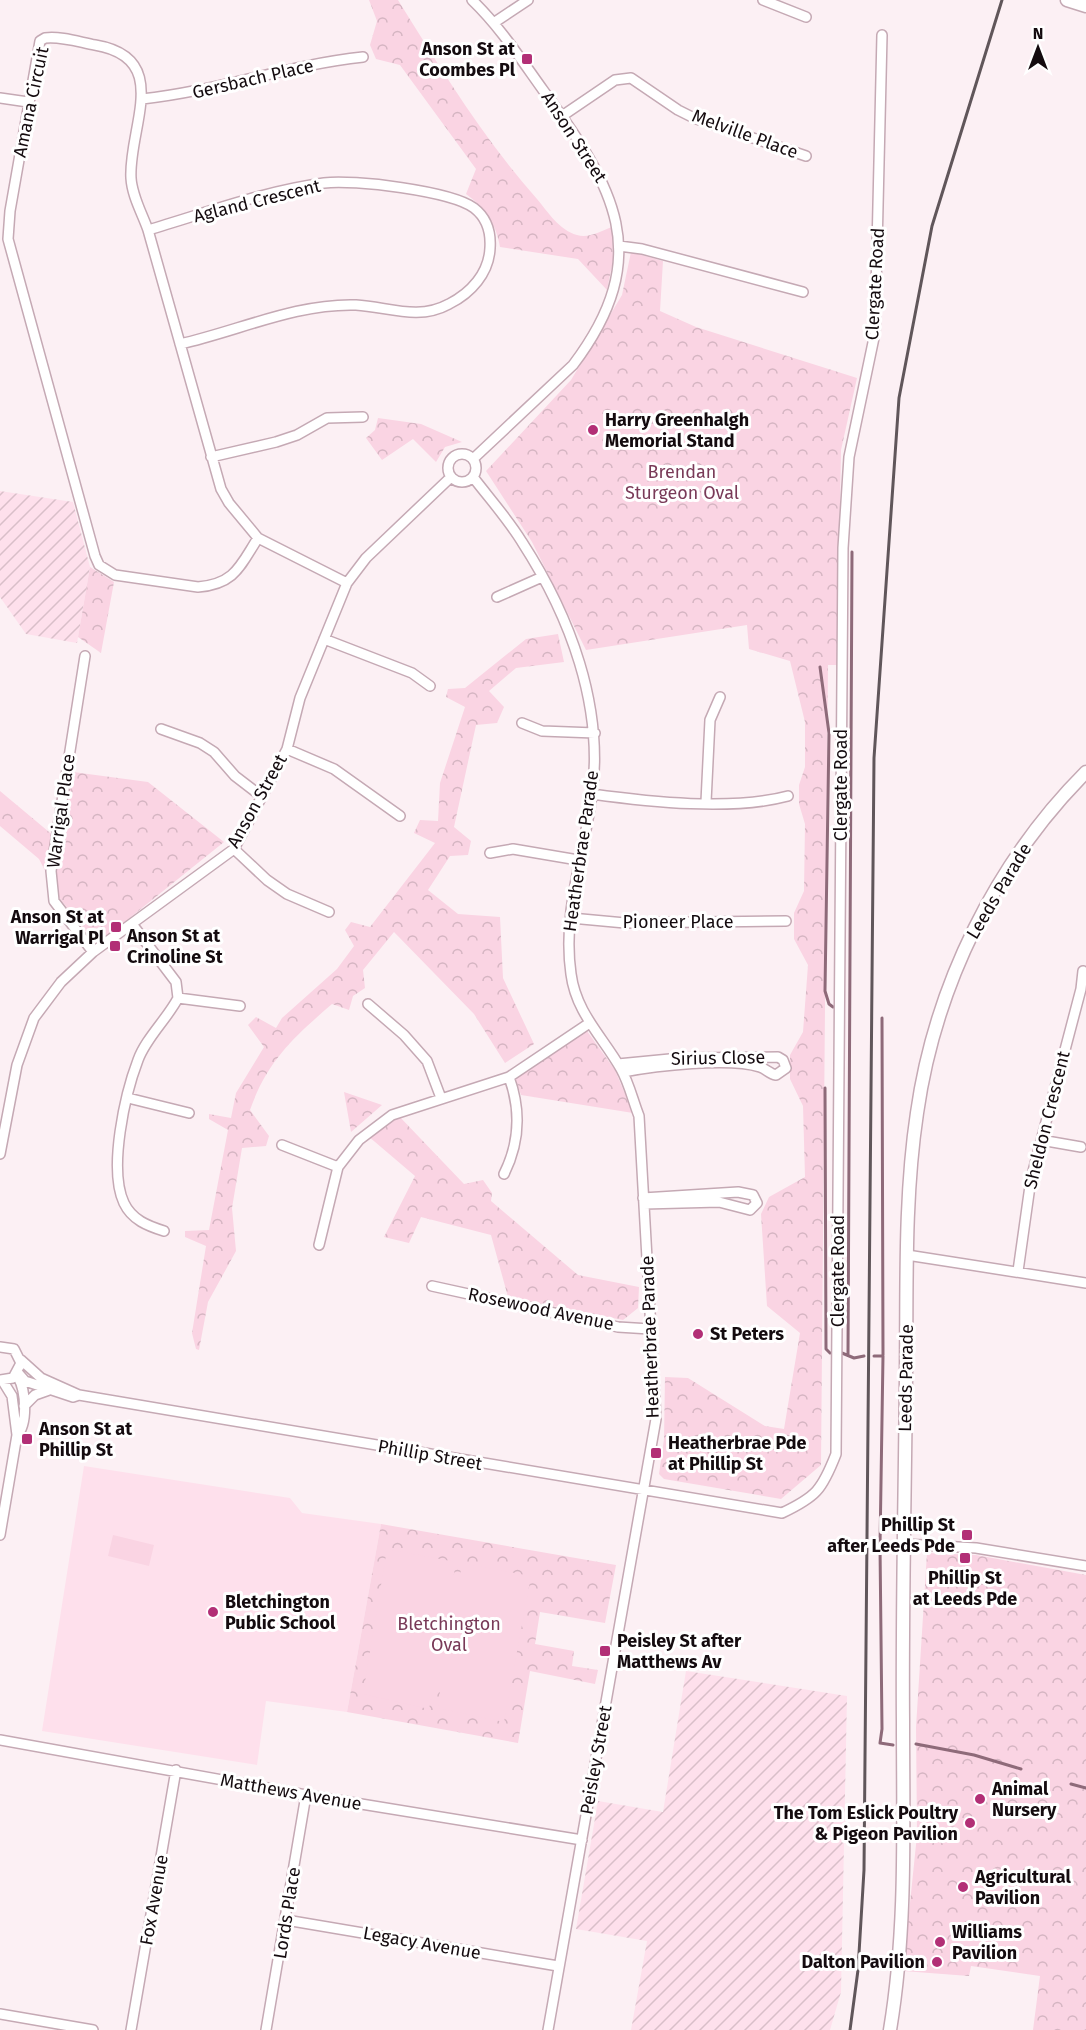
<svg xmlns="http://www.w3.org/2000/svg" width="1086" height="2030" font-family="'Fira Sans',sans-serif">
<defs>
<pattern id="industrial-furrows" width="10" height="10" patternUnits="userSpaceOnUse" patternTransform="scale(1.5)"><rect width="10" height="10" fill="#fee0ec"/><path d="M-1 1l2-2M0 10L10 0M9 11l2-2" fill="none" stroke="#d9bfc9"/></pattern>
<pattern id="forest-crowns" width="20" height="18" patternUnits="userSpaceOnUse" patternTransform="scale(1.5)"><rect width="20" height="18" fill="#fad4e3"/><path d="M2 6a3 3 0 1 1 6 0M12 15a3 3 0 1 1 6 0" fill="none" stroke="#d5b5c2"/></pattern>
</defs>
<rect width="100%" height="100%" fill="#fcf0f4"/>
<path fill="#fee0ec" d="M84,1466L290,1498L302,1513L381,1524L347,1712L266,1701L257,1765L42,1731Z"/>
<path fill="url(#industrial-furrows)" d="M0,491L73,502L90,567L77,643L26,634L0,597Z
M686,1671L847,1696L841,1992L830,2030H631L647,1941L576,1929L598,1801L663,1812Z"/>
<path fill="url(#forest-crowns)" d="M369,0H398C441,69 483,138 537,199C548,212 559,230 577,235C588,239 601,231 612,227L613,260L607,290L578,259L500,247C496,223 485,208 466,194L476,169L400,65L376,59L370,45L377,21Z
M631,252L663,261L660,311L696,327L857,378L841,450L837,665H828L821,1465L781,1499L664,1479L659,1474L664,1439L665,1377L688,1378L765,1426L784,1429L800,1333L767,1306L761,1214L769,1197L805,1177L803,1106L790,1079V1055L803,1032L808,965L794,939V913L804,891L805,824L799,804V785L805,767V722L790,661L749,649L747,625L586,650L532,542L486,471L571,380L622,295Z
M378,418L421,424L462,442L445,447L436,462L413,439L382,460L366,438L375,430Z
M90,567L114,582L101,653L78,637Z
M558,634L564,662L516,668L489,691L504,707L497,723L476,725L454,827L471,841L468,855L450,856L428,890L458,914L500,917L503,978L534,1044L505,1063L474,1014L394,932L363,970L365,988L353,996L349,1010L332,1004C294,1037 267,1061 250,1110L269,1136L266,1146L242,1148L232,1208L236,1251L208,1302L199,1350L196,1349L192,1333L206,1246L185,1237V1231L209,1230L228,1130L209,1119V1114L231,1118L236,1093L264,1047L248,1025L256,1017L276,1028L282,1018L337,969L354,946L345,930L351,922L370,927L435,843L414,833L420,820L438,821L440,783L465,707L446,697L448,689L465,688L526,639Z
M73,772L148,782L224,842L96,945L58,896L39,859L0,826V791L61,842Z
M587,1031L615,1070L633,1113L521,1095L515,1077Z
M344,1092L382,1105L351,1132Z
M398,1115L464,1184L483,1180L492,1193L491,1201L578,1275L639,1287L638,1308L623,1320L508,1297L491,1235L421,1217L409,1243L384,1237L415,1176L368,1136Z
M381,1524L616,1565L605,1623L540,1612L535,1644L574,1651L572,1666L598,1670L595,1684L530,1671L518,1743L347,1712Z
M927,1553L976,1555L1086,1575V2030H1033L1040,1976L971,1966L969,1976L903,1971L917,1835L916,1727Z"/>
<path fill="#fad4e3" d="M113,1535L154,1545L149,1566L108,1556Z
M387,1549L456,1562L452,1586L458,1587L462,1563L531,1576L504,1722L438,1708L440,1691L433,1690L429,1709L363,1694Z"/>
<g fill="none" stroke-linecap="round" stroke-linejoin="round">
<path stroke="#8e6a79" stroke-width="3" d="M820,667L829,733L825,991L829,1004L833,1007
M882,1018L883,1355
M825,1088L826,1349L830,1353
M842,1353L854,1358L864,1356
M848,1354L852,552
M874,1356H883L880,1546L882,1729L880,1743L893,1745
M916,1744L974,1755L1021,1769
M1071,1784L1086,1788"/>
<defs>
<path id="minor" d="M472,0C500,27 520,58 543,90C614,187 656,255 573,365L473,459
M763,0L806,17
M495,22L528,0
M0,98L28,102
M142,99C217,91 288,65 363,57
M562,116L615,80L631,78L678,110L694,118L806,156
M148,230C206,213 264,191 324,183C353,179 451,191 474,208C487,218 491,233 490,248C489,273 471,293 449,304C418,321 389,307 356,305C297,303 238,331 180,344
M619,246L642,249L803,292
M448 468a14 14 0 1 1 28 0a14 14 0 1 1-28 0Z
M211,457L276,442L297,435L327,418L363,417
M473,477C489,498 508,519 522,542C570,616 604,706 592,795C584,855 562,913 571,974C576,1013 603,1037 621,1069C629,1083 633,1101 639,1116L656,1419L548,2030
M258,538C240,566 235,584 198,587L115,575L99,565L95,556L8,239L10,211L40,41L45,38C61,36 79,42 95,45C173,58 128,128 131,178C132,196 142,213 148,230L221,489L229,503L258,538L347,583
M497,597L542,577
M324,639L412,673L430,686
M85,656L51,871L54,901L93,952
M522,723L542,731L595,733
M161,729L200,743L214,752L235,776L261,796
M287,749L334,769L400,816
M592,794C650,802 732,811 788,796
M706,802L710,720L720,697
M234,849L267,880L287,894L329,912
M490,853L513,849L578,860
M571,918L625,923L786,921
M132,924L176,982L178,998C167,1019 146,1038 138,1060C125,1094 108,1169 124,1203C132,1220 148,1226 164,1231
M178,998L240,1006
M368,1004L404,1035L427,1061L441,1098
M618,1064L680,1058L778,1057L783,1060L786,1068L776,1075C770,1074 766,1069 760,1067C729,1057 655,1066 623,1072
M128,1098L189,1113
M1041,1140L1081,1147
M282,1145L338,1167
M0,1154L17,1065L34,1018L61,982L93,952L234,849L287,749L300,698L347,583L366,558L451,477
M504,1174C520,1142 521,1110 509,1077
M643,1198L738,1192L753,1195L757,1203L750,1210L719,1202L644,1204
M319,1245L338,1167L359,1140L392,1115L509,1077L588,1024
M907,1255L1086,1283
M1018,1271L1031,1179L1081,989L1083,971
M432,1286L618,1327L650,1329
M0,1347L14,1349L21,1363L13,1378L0,1380
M21,1360L41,1378L79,1395
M18,1373L25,1381L73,1397L79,1395L782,1513C816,1497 822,1490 836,1454L843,548L849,457L875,333L882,35
M2,1380L12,1396L17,1435
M24,1406L35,1395L49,1390
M0,1535L17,1435C28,1424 26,1391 18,1377
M905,1544L976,1548L1086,1566
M0,1740L306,1795L582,1840
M286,1920L558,1966
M0,2014L93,2030
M131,2030L176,1770
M266,2030L306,1795"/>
<path id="major" d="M1067,0L1086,6
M890,2030C907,1928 903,1825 903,1722C902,1607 905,1491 906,1375C907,1288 904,1199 917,1113C935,986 996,862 1086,772"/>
</defs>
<use href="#minor" stroke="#c5a9b4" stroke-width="12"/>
<use href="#major" stroke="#c5a9b4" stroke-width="15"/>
<use href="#minor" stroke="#fff" stroke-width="9"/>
<use href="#major" stroke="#fff" stroke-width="12"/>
<path stroke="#60565a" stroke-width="3" d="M850,2030L858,1970L864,1870L874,758L899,398L932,226L1002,0"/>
</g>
<g fill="#b22f76" stroke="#fff" stroke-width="2">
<rect x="521" y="53" width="12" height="12" rx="3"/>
<circle cx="593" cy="430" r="6"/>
<rect x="110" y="921" width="12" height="12" rx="3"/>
<rect x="109" y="940" width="12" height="12" rx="3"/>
<circle cx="698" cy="1334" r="6"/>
<rect x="21" y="1433" width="12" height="12" rx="3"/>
<rect x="650" y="1447" width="12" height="12" rx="3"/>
<rect x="961" y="1529" width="12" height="12" rx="3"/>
<rect x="959" y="1552" width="12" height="12" rx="3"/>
<circle cx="213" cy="1612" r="6"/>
<rect x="599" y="1645" width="12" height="12" rx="3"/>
<circle cx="980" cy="1799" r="6"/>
<circle cx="970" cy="1823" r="6"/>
<circle cx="963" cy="1887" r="6"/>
<circle cx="940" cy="1942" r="6"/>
<circle cx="937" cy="1962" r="6"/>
</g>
<g text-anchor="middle" stroke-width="6" stroke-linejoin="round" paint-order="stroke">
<g font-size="18" font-weight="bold" fill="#140b0f" stroke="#fff" text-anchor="start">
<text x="515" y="55" text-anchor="end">Anson St at<tspan x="515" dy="21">Coombes Pl</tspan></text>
<text x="605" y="426">Harry Greenhalgh<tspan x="605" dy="21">Memorial Stand</tspan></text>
<text x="104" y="923" text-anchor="end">Anson St at<tspan x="104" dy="21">Warrigal Pl</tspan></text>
<text x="127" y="942">Anson St at<tspan x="127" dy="21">Crinoline St</tspan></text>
<text x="710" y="1340">St Peters</text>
<text x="39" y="1435">Anson St at<tspan x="39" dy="21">Phillip St</tspan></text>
<text x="668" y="1449">Heatherbrae Pde<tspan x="668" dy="21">at Phillip St</tspan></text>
<text x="955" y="1531" text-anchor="end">Phillip St<tspan x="955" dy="21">after Leeds Pde</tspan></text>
<text x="965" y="1584" text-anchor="middle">Phillip St<tspan x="965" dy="21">at Leeds Pde</tspan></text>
<text x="225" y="1608">Bletchington<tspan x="225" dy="21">Public School</tspan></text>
<text x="617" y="1647">Peisley St after<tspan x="617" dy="21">Matthews Av</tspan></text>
<text x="992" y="1795">Animal<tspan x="992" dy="21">Nursery</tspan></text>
<text x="958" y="1819" text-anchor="end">The Tom Eslick Poultry<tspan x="958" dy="21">&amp; Pigeon Pavilion</tspan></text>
<text x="975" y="1883">Agricultural<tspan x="975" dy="21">Pavilion</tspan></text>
<text x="952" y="1938">Williams<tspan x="952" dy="21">Pavilion</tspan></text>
<text x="925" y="1968" text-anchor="end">Dalton Pavilion</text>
</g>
<g font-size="18" fill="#140b0f" stroke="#fff">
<text transform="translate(253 79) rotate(-13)" y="6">Gersbach Place</text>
<text transform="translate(31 102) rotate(-78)" y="6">Amana Circuit</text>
<text transform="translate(745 134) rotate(20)" y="6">Melville Place</text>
<text transform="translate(574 137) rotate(57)" y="6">Anson Street</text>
<text transform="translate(257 201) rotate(-14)" y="6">Agland Crescent</text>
<text transform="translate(875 284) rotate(-87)" y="6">Clergate Road</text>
<text transform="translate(841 785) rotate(-90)" y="6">Clergate Road</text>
<text transform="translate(257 801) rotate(-61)" y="6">Anson Street</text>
<text transform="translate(61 811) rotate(-82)" y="6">Warrigal Place</text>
<text transform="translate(581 851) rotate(-82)" y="6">Heatherbrae Parade</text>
<text transform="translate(999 891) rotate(-59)" y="6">Leeds Parade</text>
<text x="678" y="928">Pioneer Place</text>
<text transform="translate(718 1058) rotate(-1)" y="6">Sirius Close</text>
<text transform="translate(1047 1120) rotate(-76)" y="6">Sheldon Crescent</text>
<text transform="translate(838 1271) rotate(-90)" y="6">Clergate Road</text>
<text transform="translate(541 1309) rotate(12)" y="6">Rosewood Avenue</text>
<text transform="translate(650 1337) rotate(-92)" y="6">Heatherbrae Parade</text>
<text transform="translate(906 1378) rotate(-89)" y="6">Leeds Parade</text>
<text transform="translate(430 1455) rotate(10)" y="6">Phillip Street</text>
<text transform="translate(596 1760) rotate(-80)" y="6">Peisley Street</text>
<text transform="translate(291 1792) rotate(10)" y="6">Matthews Avenue</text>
<text transform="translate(154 1900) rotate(-80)" y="6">Fox Avenue</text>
<text transform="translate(287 1913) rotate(-81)" y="6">Lords Place</text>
<text transform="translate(422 1943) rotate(10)" y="6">Legacy Avenue</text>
</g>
<g font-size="18" fill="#793a58" stroke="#fff">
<text x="682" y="478">Brendan<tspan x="682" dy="21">Sturgeon Oval</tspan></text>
<text x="449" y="1630">Bletchington<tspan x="449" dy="21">Oval</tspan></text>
</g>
</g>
<g transform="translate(1038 48)" stroke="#ffffff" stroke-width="4.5" paint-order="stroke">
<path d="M0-4.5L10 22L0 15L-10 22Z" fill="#140b0f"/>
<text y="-9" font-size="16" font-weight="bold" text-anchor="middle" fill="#140b0f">N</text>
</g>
</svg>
